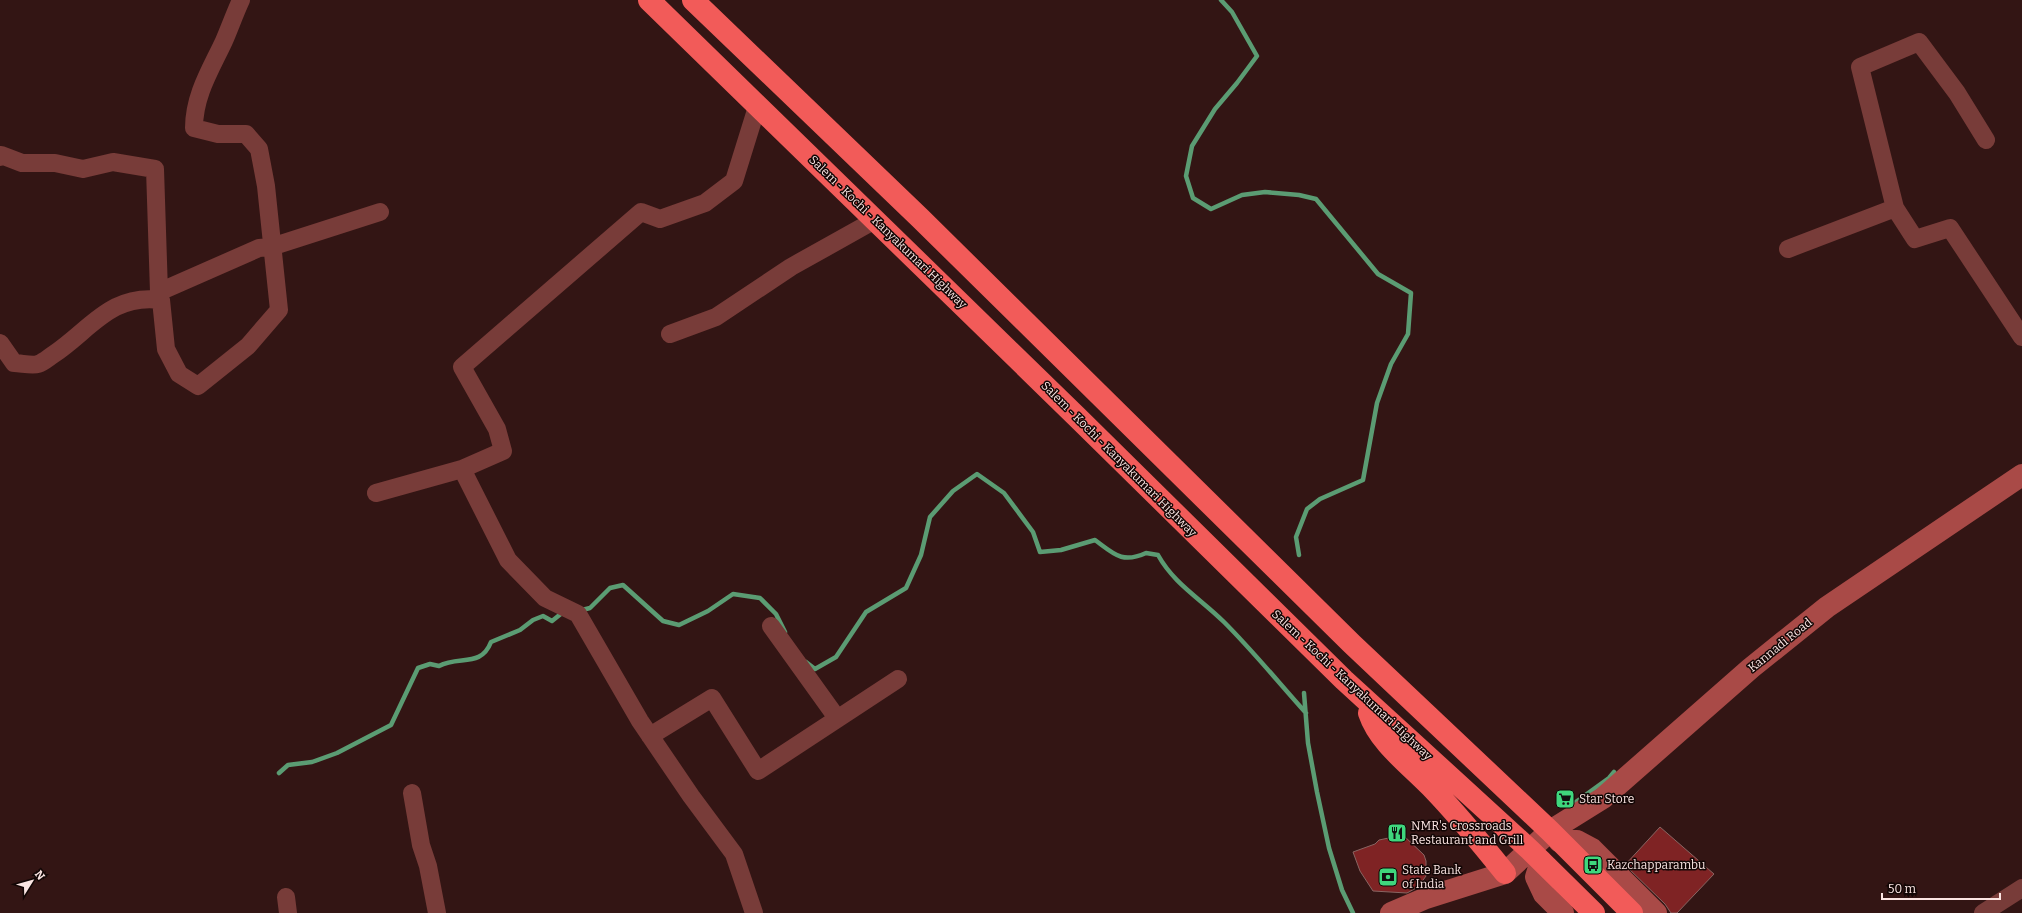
<svg xmlns="http://www.w3.org/2000/svg" width="2022" height="913" font-family="Bitter,serif">
<rect width="100%" height="100%" fill="#331514"/>
<g fill="none" stroke-linecap="round" stroke-linejoin="round">
<path stroke="#5b9c73" stroke-width="4.5" d="M1221,0L1232,12L1257,56L1237,83L1215,109L1192,146L1186,176L1193,198L1211,209L1242,195L1265,192L1299,195L1316,199L1378,274L1411,293L1408,334L1391,364L1377,403L1363,480L1320,499L1307,509L1296,537L1299,555
M582,610L590,608L610,588L623,585L663,621L679,625L708,611L733,594L760,598L776,614L785,632
M806,662L815,669L836,657L866,612L906,588L921,555L930,517L953,491L977,474L1004,493L1033,532L1040,552L1061,550L1095,540C1114,554 1122,564 1146,553L1158,555C1174,584 1201,599 1224,622C1253,651 1279,683 1306,713
M1304,693L1308,743L1317,792L1329,848L1342,890L1353,913
M279,773L288,765L312,762L337,753L391,725L418,668L430,664L439,666C459,655 481,668 491,642L520,630L533,620L543,616L552,621L562,613L564,614
M1573,804L1609,778L1614,772"/>
</g>
<path fill="#7f2324" stroke="#896562" d="M1660,827L1714,874L1677,913H1671L1665,904L1625,865Z
M1403,835L1424,855L1426,861V876L1418,887L1407,893L1373,891L1360,871L1353,852L1375,844L1379,840Z"/>
<g fill="none" stroke-linecap="round" stroke-linejoin="round">
<path stroke="#783c39" stroke-width="18" d="M1986,140L1957,93L1919,42L1860,67L1895,208L1915,239L1950,228L2022,337
M0,157L1,155L22,163H55L83,169L113,162L155,169L159,292L259,248L271,247L380,212
M1788,249L1895,208
M670,334L716,317L791,267L875,220
M0,343L14,363C21,363 32,366 38,364C44,362 49,357 54,354C90,330 111,293 161,300L166,349L179,374L198,386L248,346L279,310L266,186L259,149L246,134H218L194,128C194,95 211,69 224,41C230,27 235,13 241,0
M462,469L508,560L545,598L578,614L640,721L691,796L734,854L754,913
M376,493L462,469L503,451L497,429L462,367L641,212L660,219L705,203L734,181L757,107
M771,626L837,718
M650,736L712,698L758,771L898,679
M412,793L421,845L428,866L437,913
M286,897L288,913
M1983,913L2022,888"/>
<path stroke="#a94a47" stroke-width="22" d="M1559,841H1577L1592,849L1656,913
M1541,861L1536,877L1544,894L1563,913
M1391,913L1426,898L1505,873L1550,831L1603,798L1751,668L1827,607L2022,475"/>
<path stroke="#f25b59" stroke-width="22" d="M649,0L1077,417L1344,680L1530,850L1594,913
M693,0L920,218L1352,644L1550,831L1632,913
M1369,713C1379,743 1410,765 1431,787C1457,814 1481,843 1505,873"/>
</g>
<defs>
<symbol id="supermarket-square" viewBox="-11 -11 22 22"><rect x="-9" y="-9" width="18" height="18" rx="4" fill="#3fd77d" stroke="#120605"/><path d="M-6-5.5h2.5l.6 2H6L4.5 2H-2.5L-4.4-4H-6ZM-1.5 3.2a1.3 1.3 0 1 0 .1 0ZM3 3.2a1.3 1.3 0 1 0 .1 0Z" fill="#111"/></symbol>
<symbol id="restaurant-square" viewBox="-11 -11 22 22"><rect x="-9" y="-9" width="18" height="18" rx="4" fill="#3fd77d" stroke="#120605"/><path d="M-5-6h1v4h1v-4h1v4h1v-4h1v5L-1.5 .5V6h-2V.5L-5-1ZM5-6V6H3V1.5H1.5Q1.5-4 5-6Z" fill="#111"/></symbol>
<symbol id="bus-square" viewBox="-11 -11 22 22"><rect x="-9" y="-9" width="18" height="18" rx="4" fill="#3fd77d" stroke="#120605"/><path d="M-5-6H5V4H4V6H2V4H-2V6H-4V4H-5ZM-3.5-4V0h7V-4ZM-3.5 1.2v1.5H-2V1.2ZM2 1.2v1.5H3.5V1.2Z" fill="#111"/></symbol>
<symbol id="bank-square" viewBox="-11 -11 22 22"><rect x="-9" y="-9" width="18" height="18" rx="4" fill="#3fd77d" stroke="#120605"/><path d="M-6-4H6V4H-6ZM0-2.3a2.3 2.3 0 1 0 0 4.6a2.3 2.3 0 1 0 0-4.6Z" fill="#111"/></symbol>
</defs>
<g fill-rule="evenodd">
<use href="#supermarket-square" x="1554" y="788" width="22" height="22"/>
<use href="#restaurant-square" x="1386" y="822" width="22" height="22"/>
<use href="#bus-square" x="1582" y="854" width="22" height="22"/>
<use href="#bank-square" x="1377" y="866" width="22" height="22"/>
</g>
<g text-anchor="middle" stroke-width="3" stroke-linejoin="round" paint-order="stroke">
<g font-size="12" fill="#fbe5e3" stroke="#120605">
<text transform="translate(888 232) rotate(44)" y="4">Salem - Kochi - Kanyakumari Highway</text>
<text transform="translate(1119 459) rotate(45)" y="4">Salem - Kochi - Kanyakumari Highway</text>
<text transform="translate(1780 645) rotate(-39)" y="4">Kannadi Road</text>
<text transform="translate(1352 685) rotate(43)" y="4">Salem - Kochi - Kanyakumari Highway</text>
</g>
<g font-size="12" fill="#fbe5e3" stroke="#120605" text-anchor="start">
<text x="1579" y="803">Star Store</text>
<text x="1411" y="830">NMR's Crossroads<tspan x="1411" dy="14">Restaurant and Grill</tspan></text>
<text x="1607" y="869">Kazchapparambu</text>
<text x="1402" y="874">State Bank<tspan x="1402" dy="14">of India</tspan></text>
</g>
</g>
<g transform="translate(32 881) rotate(53)" stroke="#120605" stroke-width="3" paint-order="stroke">
<path d="M0-3L7 15L0 10L-7 15Z" fill="#fbe5e3"/>
<text y="-6" font-size="11" font-weight="bold" text-anchor="middle" fill="#fbe5e3">N</text>
</g>
<path d="M1882 893v6h118v-6" fill="none" stroke="#fbe5e3" stroke-width="2"/>
<text x="1888" y="893" font-size="12" fill="#fbe5e3" stroke="#120605" stroke-width="3" paint-order="stroke">50 m</text>
</svg>
